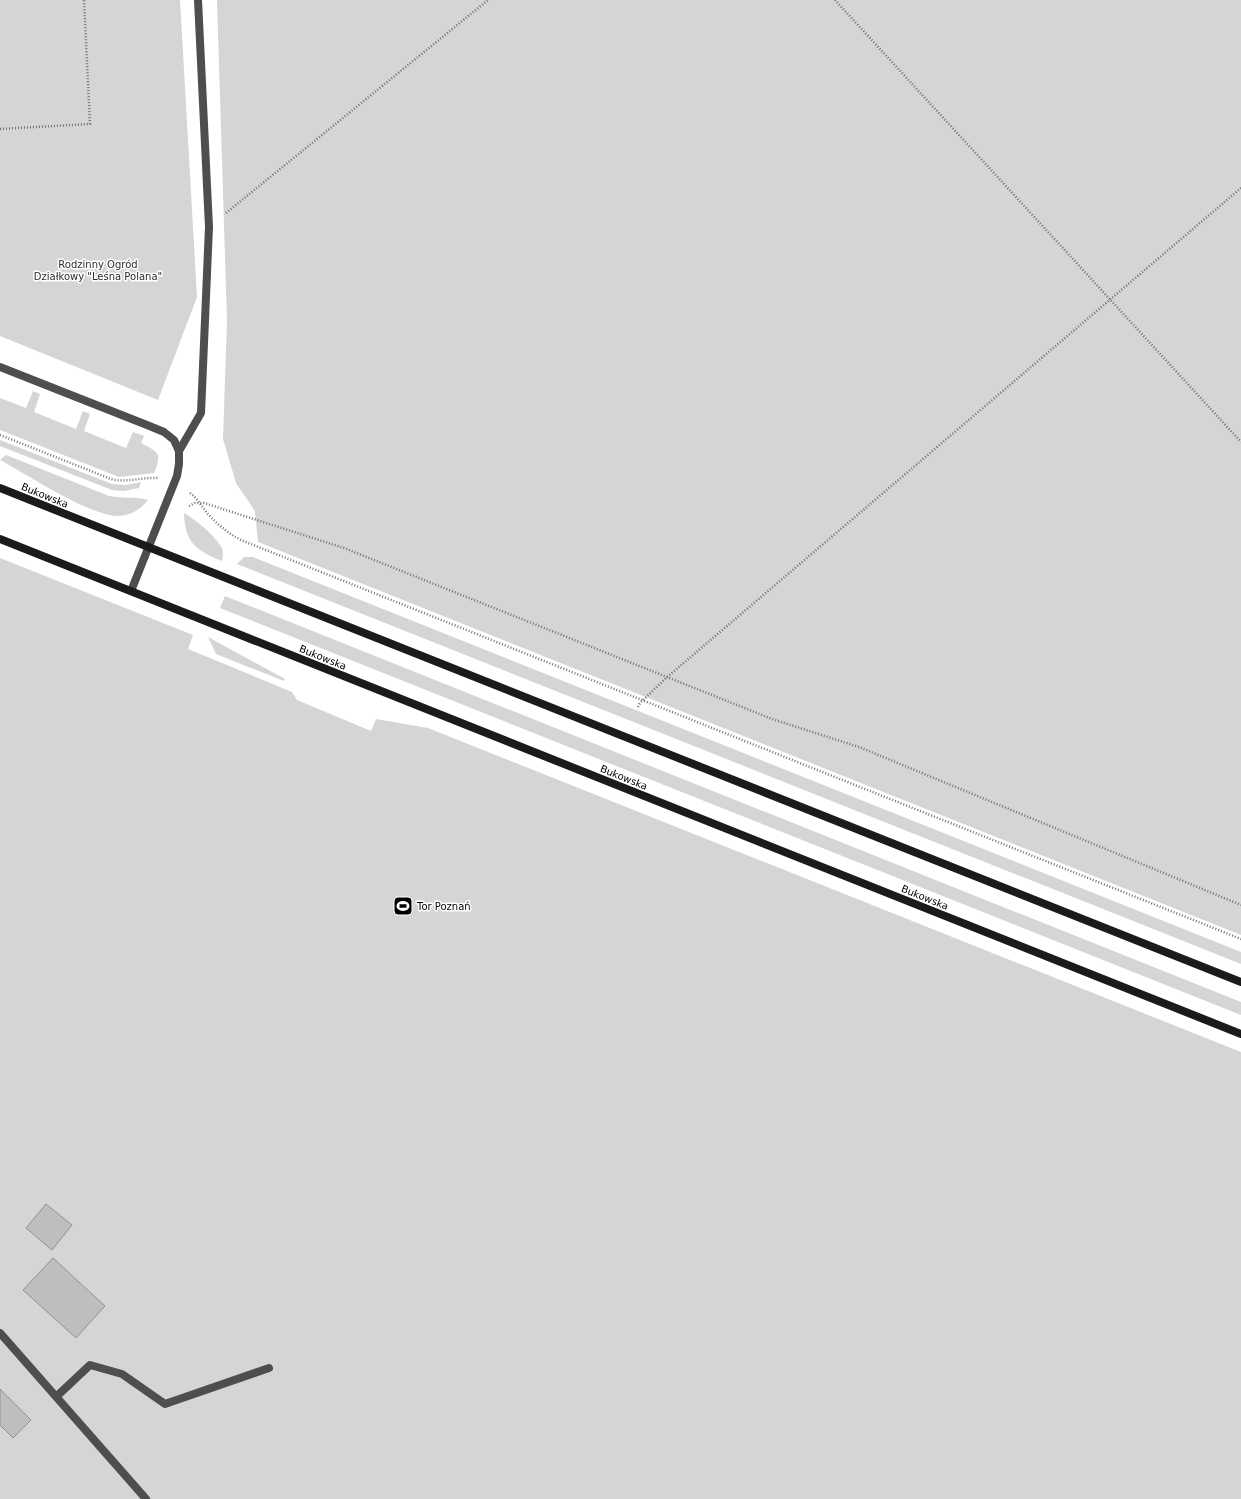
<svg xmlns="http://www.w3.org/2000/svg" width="1241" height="1499" font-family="'DejaVu Sans',sans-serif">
<rect width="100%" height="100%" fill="#fff"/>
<path fill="#d5d5d5" d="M0,0H180L197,297L158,400L0,336Z
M217,0H1241V935L258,542L255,511L236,483L223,439L227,321Z
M33,391L40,394L34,412L76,429L83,411L90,414L84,431L126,448L133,432L144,436L141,443C159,452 162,454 154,473L119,477L0,430V398L26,408Z
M0,440L112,484L126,485L141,482L139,488L124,491L112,490L0,446Z
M6,455L109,496C123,499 135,496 148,500C140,510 130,516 117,516C86,514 28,475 0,460Z
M184,513C196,520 212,533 220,545C224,550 223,555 222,561C195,550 185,542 184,513Z
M244,557H253L1241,952V964L237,564Z
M0,558L193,635L188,649L292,692L297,700L371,731L376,719L428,728L1241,1052V1499H0Z
M225,596L1241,1002V1015L220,608Z
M208,637L285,679L284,681L216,654Z"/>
<path fill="#bebebe" stroke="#929292" d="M46,1204L72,1225L52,1250L26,1228Z
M53,1258L105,1306L76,1338L23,1290Z
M0,1389L31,1420L13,1438L0,1425Z"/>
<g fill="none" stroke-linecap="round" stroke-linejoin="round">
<path stroke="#707070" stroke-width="2.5" stroke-dasharray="1 2" stroke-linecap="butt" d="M835,0L1241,442
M0,129L90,124L84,0
M226,213L488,0
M0,435L111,479C126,483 142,477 158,478
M190,493C198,499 202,507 208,514C218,525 228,533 241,540L1241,939
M189,506L195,503H204L344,548L772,719L859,747L1241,905
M638,707L640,703L666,678L1241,188"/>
<path stroke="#4e4e4e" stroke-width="8" d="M179,451L201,413L209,227L198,0
M0,1333L146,1499
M57,1396L90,1365L122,1374L165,1404L269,1368"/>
<path stroke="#4e4e4e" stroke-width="8" d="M0,367L147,425L164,432L174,440L179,451V464L177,476L131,591"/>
<path stroke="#1b1b1b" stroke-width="8" d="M0,488L1241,982
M0,539L1241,1034"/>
</g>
<defs>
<symbol id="stadium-square" viewBox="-11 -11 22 22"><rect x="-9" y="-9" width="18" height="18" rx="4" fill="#000" stroke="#fff"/><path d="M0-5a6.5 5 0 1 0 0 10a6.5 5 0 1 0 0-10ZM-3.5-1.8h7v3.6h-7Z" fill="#fff"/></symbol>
</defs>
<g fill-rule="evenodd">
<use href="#stadium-square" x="392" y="895" width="22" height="22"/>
</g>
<g text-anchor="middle" stroke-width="3" stroke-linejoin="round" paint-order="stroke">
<g font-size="10" fill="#2c2c2c" stroke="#fff">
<text x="98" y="268">Rodzinny Ogród<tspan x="98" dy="12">Działkowy "Leśna Polana"</tspan></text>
</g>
<g font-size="10" fill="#000" stroke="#fff">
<text transform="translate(45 495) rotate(22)" y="4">Bukowska</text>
<text transform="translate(323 657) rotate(22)" y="4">Bukowska</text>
<text transform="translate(624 777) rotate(22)" y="4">Bukowska</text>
<text transform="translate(925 897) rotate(22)" y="4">Bukowska</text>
</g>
<g font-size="10" fill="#000" stroke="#fff" text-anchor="start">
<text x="417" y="910">Tor Poznań</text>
</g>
</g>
</svg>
